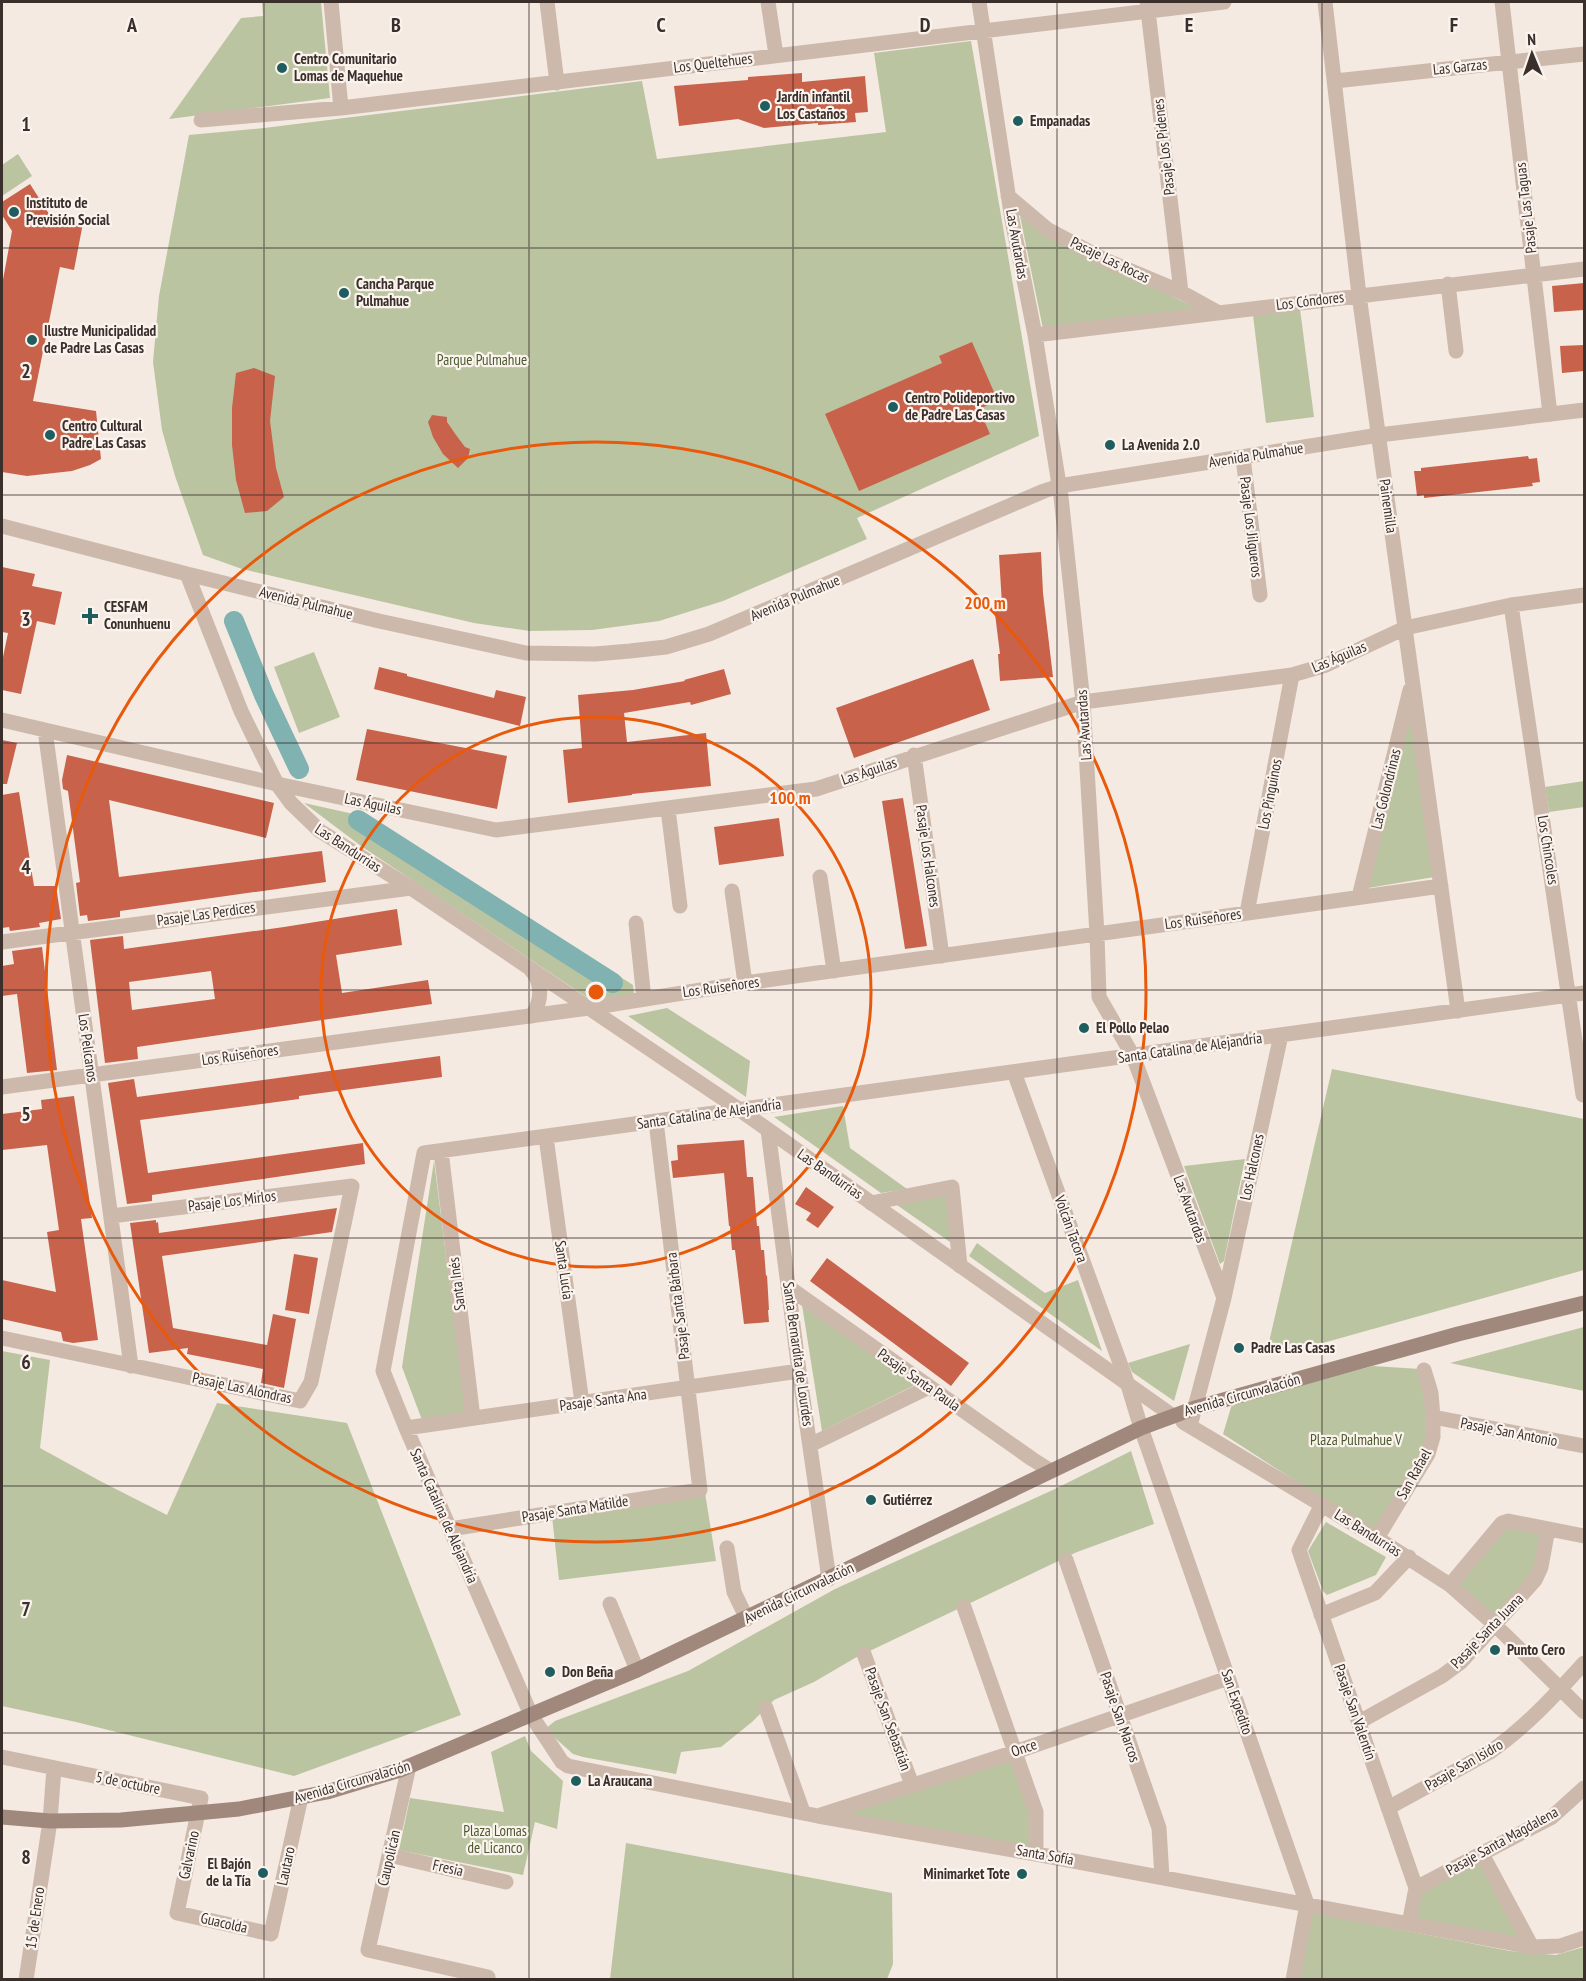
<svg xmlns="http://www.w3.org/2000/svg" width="1586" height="1981" font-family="'PT Sans Narrow',sans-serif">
<rect width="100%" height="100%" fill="#f4eae1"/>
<path fill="#bac4a0" d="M262,2H321L330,98L169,119L241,18L263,16Z
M971,41L1039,436L857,518L867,539L723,601L659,621L592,630L530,631L474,623L242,569L203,555L175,476L162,430L153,362L159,296L189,135L264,128L642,81L657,159L886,132L874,53Z
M18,154L32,176L2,196V165Z
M1020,216L1044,233L1198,309L1043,329Z
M1300,309L1314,417L1266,423L1253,315Z
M314,652L340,717L299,733L274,667Z
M1411,707L1434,877L1368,888Z
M1584,781V807L1549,812L1545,787Z
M304,803L367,817L633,985L634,994L591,1000L361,846Z
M667,1008L750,1061L746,1097L628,1016Z
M1332,1069L1584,1119V1270L1287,1353L1266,1355Z
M843,1106L850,1148L907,1189L881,1193L774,1117Z
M1245,1159L1224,1261L1220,1264L1184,1166Z
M434,1161L466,1412L422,1420L402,1367Z
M942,1192L949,1196L953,1244L894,1203Z
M977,1243L1045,1293L1078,1280L1102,1351L969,1256Z
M802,1305L915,1385L822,1431Z
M1584,1327V1391L1450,1363Z
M1190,1344L1174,1401L1132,1372L1128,1363Z
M2,1351L50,1360L40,1448L102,1482L167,1515L217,1403L347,1423L461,1715L294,1776L76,1722L2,1706Z
M1373,1366L1420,1369L1430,1435L1376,1533L1223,1434L1232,1404Z
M1131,1451L1154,1524L1077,1552L855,1658L814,1682L774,1700L752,1722L721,1747L681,1752L676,1774L583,1757L573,1754L545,1729L555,1721L688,1671L835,1589L1055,1489Z
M705,1493L716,1561L559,1580L552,1516Z
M1326,1522L1386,1557L1376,1575L1327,1595L1323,1591L1308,1551Z
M1503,1525L1545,1530L1539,1566L1495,1621L1454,1585Z
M525,1736L531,1751L563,1781L557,1829L535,1822L523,1875L399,1850L410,1798L504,1812L491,1752Z
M1014,1754L1034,1812V1850L836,1816Z
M626,1843L892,1893L893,1964L887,1979H610Z
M1482,1854L1532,1947L1409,1924L1416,1888Z
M1310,1912L1510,1951L1556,1955L1584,1947V1979L1298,1980Z"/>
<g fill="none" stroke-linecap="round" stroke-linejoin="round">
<path stroke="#7fb2b1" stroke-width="20" d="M234,621L264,695L299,769
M358,820L613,983"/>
</g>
<path fill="#c8624b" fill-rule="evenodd" d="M802,73V82L865,76L868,112L855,113L856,122L818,125V123L764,128L738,119L679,126L674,86L748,80V77Z
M30,184L51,217L83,223L74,270L60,267L33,401L96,411L101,459L90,465L72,471L27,476L2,472V285L12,231L2,215V202Z
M1584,283V310L1554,312L1552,286Z
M972,342L998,401L979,409L990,434L859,491L825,414L942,363L939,356Z
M1584,345V371L1562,373L1560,346Z
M254,368L275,376L270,421L276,468L284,497L267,511L245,513L236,480L232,445V408L236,373Z
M432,415L447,417V422L456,435L465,447L470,449L468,458L458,468L443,454L433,437L428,422Z
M1528,456L1529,459L1537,458L1540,482L1532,483L1533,486L1424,498V495L1417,496L1414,471H1421V468Z
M1041,552L1043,593L1053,677L1000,681L998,654H1000L994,606L1002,605L999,555Z
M2,567L35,574L32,586L62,592L55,625L37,621L21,694L2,690V662L8,633L2,632Z
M973,659L990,710L854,758L836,708Z
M379,667L407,674V676L494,698L496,690L526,697L520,726L374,689Z
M724,669L731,694L691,705L690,702L624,713L627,742L706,733L711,786L632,794V795L568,803L563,750L582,748L578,695L633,690L685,681L684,680Z
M367,729L507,756L497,809L356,780Z
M2,740L17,743L7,784H2Z
M67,755L274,803L266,838L109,800L119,877L322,851L326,882L120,911V917L88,921L87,915L80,916L76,883L80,882L68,791L63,789L62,780Z
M19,792L34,886H56L61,919L39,923L40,927L10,931L9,927L2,928V795Z
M903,798L927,946L905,949L882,801Z
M779,818L784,856L719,865L714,827Z
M397,909L402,945L336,955L342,993L428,980L432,1004L137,1047L138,1059L105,1063L90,940L123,936L124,949L284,927ZM211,971L215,999L132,1010L129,982Z
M42,947L57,1070L27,1073L17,994L2,996V966L14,964L12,951Z
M440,1056L442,1077L299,1096V1099L140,1120L148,1173L363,1143L365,1164L152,1195V1201L127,1204L108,1083L134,1079L137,1097Z
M74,1096L92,1218L81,1219L98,1340L73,1343L63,1341L61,1332L2,1319V1280L56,1292L47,1232L59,1230L47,1145L2,1150V1114L42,1109L41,1100Z
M744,1140L747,1177H753L757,1226H759L761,1250H764L766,1276L767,1275L769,1310H768L769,1322L744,1324L735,1250H732L730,1226H729L724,1173L673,1178L671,1161L678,1160L677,1145Z
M806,1187L834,1207L818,1228L806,1220L811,1213L795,1204Z
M337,1208L332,1232L162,1256L173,1328L267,1345L273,1314L296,1319L284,1388L261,1383L263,1369L187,1354L188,1348L149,1353L130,1223L156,1220V1223L158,1222L159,1233Z
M294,1254L318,1258L309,1314L285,1310Z
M827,1258L969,1363L951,1386L810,1281Z"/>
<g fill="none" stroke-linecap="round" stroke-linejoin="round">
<path stroke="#cdb9ac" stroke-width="15" d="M331,2L341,108
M547,2L557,83
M768,2L776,55
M979,2L1012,220L1035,335L1061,497L1083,702L1097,934L1099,997L1133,1056L1224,1298L1190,1426
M1147,2L1181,292
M1325,2L1359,295L1458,1011
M1502,2L1550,414
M1335,81L1584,54
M201,120L341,108L1224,2
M1008,196L1047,229L1105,260L1181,292L1219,313
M1448,284L1456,351
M1035,335L1584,269
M1243,458L1260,595
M1511,605L1583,1095
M2,720L277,784L496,830L816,789L1083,702L1292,675L1326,665L1405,628L1511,605L1584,595
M45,730L131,1366
M914,755L942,956
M668,809L680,906
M820,877L834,971
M732,891L745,983
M1359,897L1410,690
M1247,913L1292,675
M636,923L644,999
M2,942L411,888
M1584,993L424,1153L383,1371L406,1428L531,1715L562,1762L568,1766L818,1816L1036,1854L1532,1947L1560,1946L1584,1938
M1014,1072L1128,1385
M2,1087L589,1008L745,983L1441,886
M768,1130L799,1371L829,1579
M546,1137L582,1403
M441,1151L473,1418
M871,1203L952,1187L960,1266
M788,1287L1032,1459L1051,1471
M1224,1298L1281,1035
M2,1338L300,1401L311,1382L352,1186L111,1216
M1433,1417L1584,1446
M1183,1422L1377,1538L1450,1585L1495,1625L1584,1712
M406,1428L799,1371
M1141,1428L1307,1904L1293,1980
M810,1445L929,1387
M1322,1504L1299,1550L1416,1888L1409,1924
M450,1529L700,1490L656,1121
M1377,1538L1428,1454L1433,1437V1417L1431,1393L1424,1370
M727,1548L734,1592L747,1619
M1066,1560L1159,1828L1162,1877
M1450,1585L1502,1523L1508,1521L1584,1536
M610,1604L637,1670
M964,1607L1036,1812V1854
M1321,1615L1375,1593L1409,1557
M864,1654L912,1785
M766,1708L803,1812
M1359,1722L1442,1676L1461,1662L1535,1580L1541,1567L1548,1529
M2,1757L201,1798L177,1913L271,1934L301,1797
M409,1766L368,1950L488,1977
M1388,1808L1490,1752C1526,1727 1555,1695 1584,1663
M821,1815L1015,1752L1228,1678
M1482,1854L1532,1947
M389,1855L506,1882
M1416,1888L1552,1817L1584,1788
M26,1980L50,1821L54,1768"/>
<path stroke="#cdb9ac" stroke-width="15" d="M2,526L187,574L379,621L526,653L595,654L630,651L666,647L709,634L1044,491L1059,486L1379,435L1584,410
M187,574L241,711L259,748L277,784L291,803L320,831L411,888L740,1110L1173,1416
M531,970C543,983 542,1001 532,1016
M1128,1385L1141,1428"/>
<path stroke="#a1887d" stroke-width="15" d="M2,1817L50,1821L121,1820L239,1809L327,1792L400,1770L637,1670L1141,1428L1195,1408L1458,1334L1584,1303"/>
</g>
<path fill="none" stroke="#3b2f2b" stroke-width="1.5" stroke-opacity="0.55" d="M264,2V1980M529,2V1980M793,2V1980M1057,2V1980M1322,2V1980M2,248H1584M2,495H1584M2,743H1584M2,990H1584M2,1238H1584M2,1486H1584M2,1733H1584"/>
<g fill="none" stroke="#e8590c" stroke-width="3">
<circle cx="596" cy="992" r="275"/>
<circle cx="596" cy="992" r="550"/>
</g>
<g fill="#1f5d5e" stroke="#fbf4ee" stroke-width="2">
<circle cx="282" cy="68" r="6"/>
<circle cx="765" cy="106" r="6"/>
<circle cx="1018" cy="121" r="6"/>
<circle cx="14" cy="212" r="6"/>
<circle cx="344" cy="293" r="6"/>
<circle cx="32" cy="340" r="6"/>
<circle cx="893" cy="407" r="6"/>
<circle cx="50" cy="435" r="6"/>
<circle cx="1110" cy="445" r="6"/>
<path d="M87 607h6v6h6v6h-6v6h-6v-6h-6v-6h6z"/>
<circle cx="1084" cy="1028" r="6"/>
<circle cx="1239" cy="1348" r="6"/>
<circle cx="871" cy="1500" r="6"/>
<circle cx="1495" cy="1650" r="6"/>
<circle cx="550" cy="1672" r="6"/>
<circle cx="576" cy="1781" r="6"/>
<circle cx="263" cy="1873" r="6"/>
<circle cx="1022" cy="1874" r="6"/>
</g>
<g text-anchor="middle" stroke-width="4.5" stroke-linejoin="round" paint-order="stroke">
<g font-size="15" font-weight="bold" fill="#3b2f2b" stroke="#fbf4ee" text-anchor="start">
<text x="294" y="64">Centro Comunitario<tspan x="294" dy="17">Lomas de Maquehue</tspan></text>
<text x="777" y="102">Jardín infantil<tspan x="777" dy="17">Los Castaños</tspan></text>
<text x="1030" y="126">Empanadas</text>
<text x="26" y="208">Instituto de<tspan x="26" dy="17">Previsión Social</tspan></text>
<text x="356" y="289">Cancha Parque<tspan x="356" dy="17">Pulmahue</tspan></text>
<text x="44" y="336">Ilustre Municipalidad<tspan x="44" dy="17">de Padre Las Casas</tspan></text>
<text x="905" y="403">Centro Polideportivo<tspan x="905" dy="17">de Padre Las Casas</tspan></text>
<text x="62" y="431">Centro Cultural<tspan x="62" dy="17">Padre Las Casas</tspan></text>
<text x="1122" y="450">La Avenida 2.0</text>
<text x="104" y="612">CESFAM<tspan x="104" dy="17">Conunhuenu</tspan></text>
<text x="1096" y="1033">El Pollo Pelao</text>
<text x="1251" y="1353">Padre Las Casas</text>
<text x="883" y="1505">Gutiérrez</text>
<text x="1507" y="1655">Punto Cero</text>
<text x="562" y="1677">Don Beña</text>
<text x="588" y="1786">La Araucana</text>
<text x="251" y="1869" text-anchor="end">El Bajón<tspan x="251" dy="17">de la Tía</tspan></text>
<text x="1010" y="1879" text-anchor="end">Minimarket Tote</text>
</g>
<g font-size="15" fill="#3b2f2b" stroke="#fbf4ee">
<text transform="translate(713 63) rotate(-7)" y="5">Los Queltehues</text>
<text transform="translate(1460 67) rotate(-6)" y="5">Las Garzas</text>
<text transform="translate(1164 147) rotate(-97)" y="5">Pasaje Los Pidenes</text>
<text transform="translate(1526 208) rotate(-97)" y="5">Pasaje Las Taguas</text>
<text transform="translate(1017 244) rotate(80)" y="5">Las Avutardas</text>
<text transform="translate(1110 260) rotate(26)" y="5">Pasaje Las Rocas</text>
<text transform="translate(1310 301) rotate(-7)" y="5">Los Cóndores</text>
<text transform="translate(1256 455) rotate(-9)" y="5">Avenida Pulmahue</text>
<text transform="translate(1388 506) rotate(82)" y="5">Painemilla</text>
<text transform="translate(1251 527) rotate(83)" y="5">Pasaje Los Jilgueros</text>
<text transform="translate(795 598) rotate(-23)" y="5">Avenida Pulmahue</text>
<text transform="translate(306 603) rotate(14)" y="5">Avenida Pulmahue</text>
<text transform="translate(1339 657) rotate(-23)" y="5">Las Águilas</text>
<text transform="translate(1084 725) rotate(-94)" y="5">Las Avutardas</text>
<text transform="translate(869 771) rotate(-19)" y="5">Las Águilas</text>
<text transform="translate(1386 789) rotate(-76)" y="5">Las Golondrinas</text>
<text transform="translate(1270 794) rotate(-79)" y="5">Los Pinguinos</text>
<text transform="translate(373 804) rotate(12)" y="5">Las Águilas</text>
<text transform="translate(348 848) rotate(33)" y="5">Las Bandurrias</text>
<text transform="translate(1548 850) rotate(81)" y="5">Los Chincoles</text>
<text transform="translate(928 856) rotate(82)" y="5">Pasaje Los Halcones</text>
<text transform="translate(206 914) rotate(-8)" y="5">Pasaje Las Perdices</text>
<text transform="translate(1203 919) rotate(-8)" y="5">Los Ruiseñores</text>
<text transform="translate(721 987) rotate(-8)" y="5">Los Ruiseñores</text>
<text transform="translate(88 1048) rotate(82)" y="5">Los Pelícanos</text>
<text transform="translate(1190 1048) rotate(-8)" y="5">Santa Catalina de Alejandría</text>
<text transform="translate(240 1055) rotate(-8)" y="5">Los Ruiseñores</text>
<text transform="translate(709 1114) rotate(-8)" y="5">Santa Catalina de Alejandría</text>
<text transform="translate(1252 1167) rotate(-78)" y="5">Los Halcones</text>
<text transform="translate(830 1174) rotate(35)" y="5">Las Bandurrias</text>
<text transform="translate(232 1201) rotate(-7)" y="5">Pasaje Los Mirlos</text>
<text transform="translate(1190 1209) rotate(70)" y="5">Las Avutardas</text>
<text transform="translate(1071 1229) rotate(70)" y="5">Volcán Tacora</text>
<text transform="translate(564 1270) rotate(82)" y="5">Santa Lucía</text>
<text transform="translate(457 1284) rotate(-97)" y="5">Santa Inés</text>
<text transform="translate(678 1306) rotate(-97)" y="5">Pasaje Santa Bárbara</text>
<text transform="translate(798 1354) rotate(82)" y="5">Santa Bernardita de Lourdes</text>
<text transform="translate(919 1380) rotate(35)" y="5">Pasaje Santa Paula</text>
<text transform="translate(242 1388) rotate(12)" y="5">Pasaje Las Alondras</text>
<text transform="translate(1242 1395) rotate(-16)" y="5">Avenida Circunvalación</text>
<text transform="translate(603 1400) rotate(-8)" y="5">Pasaje Santa Ana</text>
<text transform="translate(1509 1432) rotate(11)" y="5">Pasaje San Antonio</text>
<text transform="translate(1414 1474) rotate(-61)" y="5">San Rafael</text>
<text transform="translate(575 1509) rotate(-9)" y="5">Pasaje Santa Matilde</text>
<text transform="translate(444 1516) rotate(66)" y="5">Santa Catalina de Alejandría</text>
<text transform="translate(1368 1533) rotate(32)" y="5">Las Bandurrias</text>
<text transform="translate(799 1593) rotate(-26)" y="5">Avenida Circunvalación</text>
<text transform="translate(1487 1631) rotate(-46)" y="5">Pasaje Santa Juana</text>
<text transform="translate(1237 1702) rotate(71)" y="5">San Expedito</text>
<text transform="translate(1355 1712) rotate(71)" y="5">Pasaje San Valentín</text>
<text transform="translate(1120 1717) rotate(71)" y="5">Pasaje San Marcos</text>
<text transform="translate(888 1719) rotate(70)" y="5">Pasaje San Sebastián</text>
<text transform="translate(1024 1748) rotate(-19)" y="5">Once</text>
<text transform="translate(1464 1765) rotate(-30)" y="5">Pasaje San Isidro</text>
<text transform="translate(352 1782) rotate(-16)" y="5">Avenida Circunvalación</text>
<text transform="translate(128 1783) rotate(11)" y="5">5 de octubre</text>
<text transform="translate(1502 1841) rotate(-29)" y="5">Pasaje Santa Magdalena</text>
<text transform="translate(189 1855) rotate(-78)" y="5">Galvarino</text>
<text transform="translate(1045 1855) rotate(10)" y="5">Santa Sofía</text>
<text transform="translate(389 1858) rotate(-77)" y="5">Caupolicán</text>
<text transform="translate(286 1866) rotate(-78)" y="5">Lautaro</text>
<text transform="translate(448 1868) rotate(13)" y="5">Fresia</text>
<text transform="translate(35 1918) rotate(-82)" y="5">15 de Enero</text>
<text transform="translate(224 1923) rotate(13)" y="5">Guacolda</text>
</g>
<g font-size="15" fill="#4c5a2e" stroke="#fbf4ee">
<text x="482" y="365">Parque Pulmahue</text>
<text x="1356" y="1445">Plaza Pulmahue V</text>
<text x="495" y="1836">Plaza Lomas<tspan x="495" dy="17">de Licanco</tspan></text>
</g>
</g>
<g font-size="20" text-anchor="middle" font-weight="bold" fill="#3b2f2b" stroke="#fbf4ee" stroke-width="4.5" stroke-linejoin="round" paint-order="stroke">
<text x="132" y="32">A</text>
<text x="396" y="32">B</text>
<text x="661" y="32">C</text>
<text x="925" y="32">D</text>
<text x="1189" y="32">E</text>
<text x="1454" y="32">F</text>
<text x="26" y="131">1</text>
<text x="26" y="378">2</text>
<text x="26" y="626">3</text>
<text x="26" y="874">4</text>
<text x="26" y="1121">5</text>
<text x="26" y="1369">6</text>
<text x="26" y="1616">7</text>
<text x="26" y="1864">8</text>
</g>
<circle cx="596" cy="992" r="9" fill="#e8590c" stroke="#fbf4ee" stroke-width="3"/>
<g font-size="18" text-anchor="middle" font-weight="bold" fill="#e8590c" stroke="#fbf4ee" stroke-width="4.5" stroke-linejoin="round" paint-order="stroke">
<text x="985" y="609">200 m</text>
<text x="790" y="804">100 m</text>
</g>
<rect width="1586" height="1981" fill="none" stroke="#3b2f2b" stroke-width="6"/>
<g transform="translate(1532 54) rotate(358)" stroke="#fbf4ee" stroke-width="4.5" paint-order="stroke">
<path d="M0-4.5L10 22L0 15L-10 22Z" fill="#3b2f2b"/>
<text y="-9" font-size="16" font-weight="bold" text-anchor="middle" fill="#3b2f2b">N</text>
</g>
</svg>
